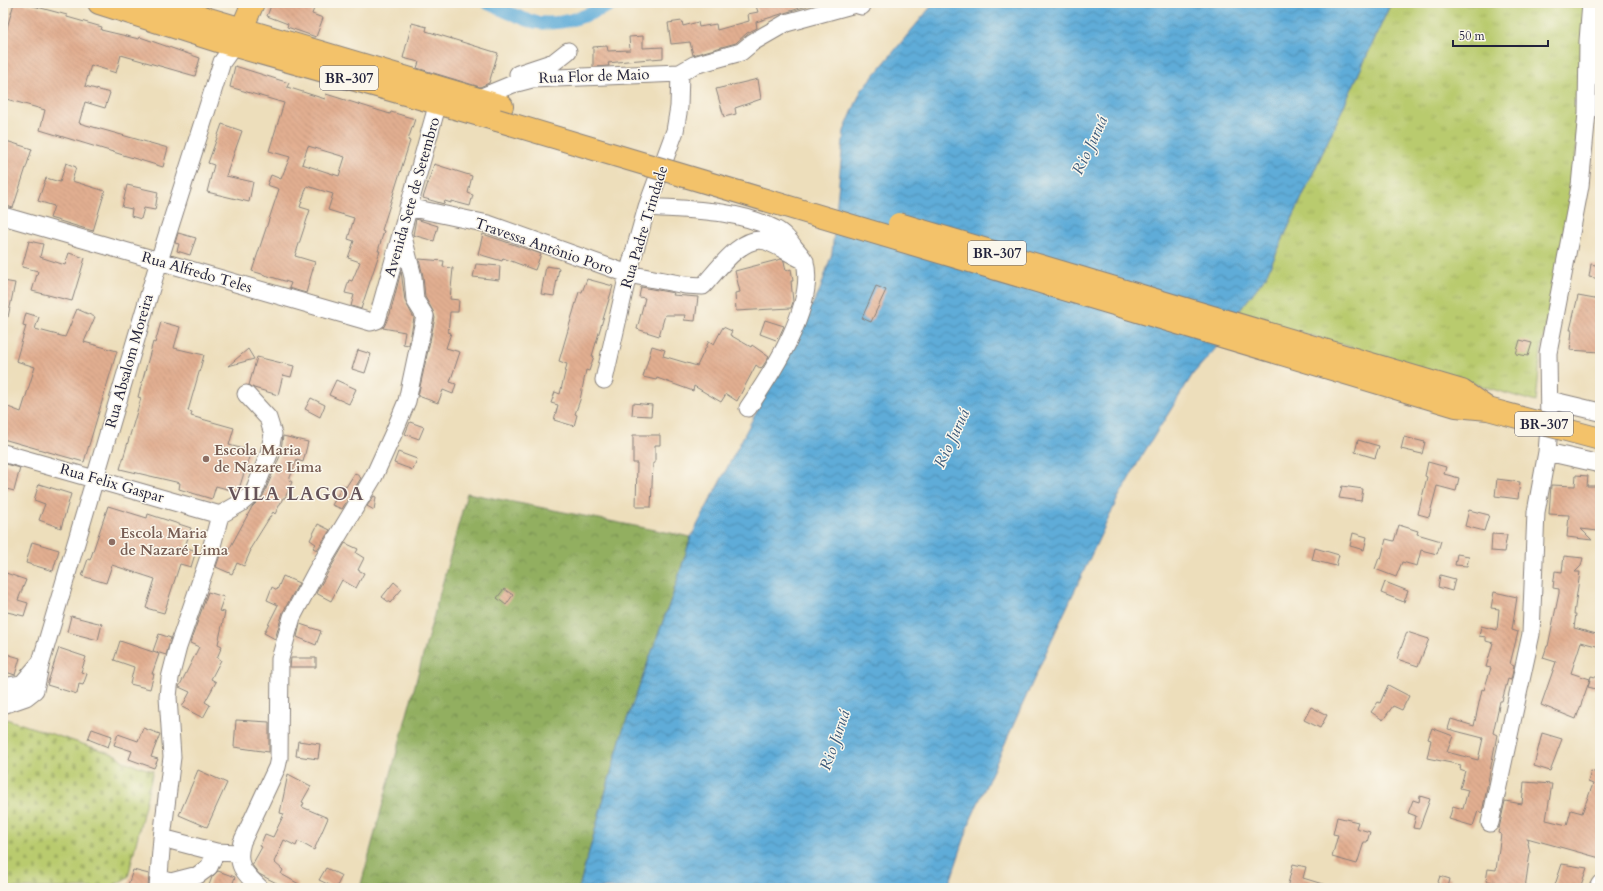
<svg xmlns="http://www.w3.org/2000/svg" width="1603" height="891" font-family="Cardo,serif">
<defs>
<pattern id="grass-tufts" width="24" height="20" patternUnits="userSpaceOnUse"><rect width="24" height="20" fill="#b9cb6e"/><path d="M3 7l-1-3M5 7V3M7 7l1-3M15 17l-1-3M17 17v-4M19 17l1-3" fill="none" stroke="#9fae60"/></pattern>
<pattern id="forest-crowns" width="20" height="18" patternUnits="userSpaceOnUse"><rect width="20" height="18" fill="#92af61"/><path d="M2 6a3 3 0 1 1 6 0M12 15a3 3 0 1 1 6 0" fill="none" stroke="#778e51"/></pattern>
<pattern id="cemetery-stones" width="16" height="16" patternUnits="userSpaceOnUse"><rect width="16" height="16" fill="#b9cb6e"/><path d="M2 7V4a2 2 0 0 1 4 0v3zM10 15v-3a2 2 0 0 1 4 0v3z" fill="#9fae60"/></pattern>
<pattern id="water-waves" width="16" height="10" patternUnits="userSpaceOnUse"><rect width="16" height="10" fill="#5facd8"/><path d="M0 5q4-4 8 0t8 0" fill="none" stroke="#4e8cb0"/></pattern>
<pattern id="building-back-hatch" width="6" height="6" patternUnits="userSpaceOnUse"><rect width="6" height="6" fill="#e2af91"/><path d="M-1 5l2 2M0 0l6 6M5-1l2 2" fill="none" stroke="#c2967e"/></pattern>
</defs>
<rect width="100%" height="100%" fill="#fbf7ec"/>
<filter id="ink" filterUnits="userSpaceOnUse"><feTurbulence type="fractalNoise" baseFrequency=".025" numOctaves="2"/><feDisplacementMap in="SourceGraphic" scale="8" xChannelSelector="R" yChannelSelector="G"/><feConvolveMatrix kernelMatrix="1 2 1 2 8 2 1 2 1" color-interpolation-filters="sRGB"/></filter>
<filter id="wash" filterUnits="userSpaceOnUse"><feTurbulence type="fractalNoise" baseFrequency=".012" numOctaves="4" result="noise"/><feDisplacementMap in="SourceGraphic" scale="16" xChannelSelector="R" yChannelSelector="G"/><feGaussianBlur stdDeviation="0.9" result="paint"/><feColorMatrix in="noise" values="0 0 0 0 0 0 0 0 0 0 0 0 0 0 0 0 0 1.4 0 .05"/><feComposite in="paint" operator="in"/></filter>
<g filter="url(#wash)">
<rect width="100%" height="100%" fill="#eddebb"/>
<path fill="url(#grass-tufts)" stroke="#6e7654" d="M1391,3H1585L1574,185L1541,351L1536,402L1237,314L1266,276Z"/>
<path fill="url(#forest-crowns)" stroke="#5a684e" d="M467,493L691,537L673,594L622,733L579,888H360Z"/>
<path fill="url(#cemetery-stones)" stroke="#6e7654" d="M3,718L116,755L123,761L153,771L128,877L110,888H3Z"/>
<path fill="url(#water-waves)" stroke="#40678a" d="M934,3H1391L1266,276L1237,314L1216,348L1193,374L1140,459L1118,498L1052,639L971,819L948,888H579L622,733L673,594L691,537L820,290L832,253L844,131L861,91Z"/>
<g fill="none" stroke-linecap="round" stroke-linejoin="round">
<path stroke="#5facd8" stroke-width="13" d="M487,3C499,8 523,20 535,22C562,27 591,14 615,3"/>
</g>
<g id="blocks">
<path fill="url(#building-back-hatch)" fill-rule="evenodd" d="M14,3H22L67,15V17L102,27L101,30L139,39L140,37L200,58L195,76L121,55L116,73L91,65L85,86L110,93L105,108L85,102L79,123L168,148L163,167L40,130L45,110L3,98V42Z
M272,3H316L312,14L323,18L316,37L287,27L288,24L267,16Z
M755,3H816L756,22L757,28L747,33L736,43L693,55L690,42L671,44L668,23L682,21L683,26L698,22L699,27L716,24L717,30L749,21L748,14L758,12Z
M412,23L427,27L426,31L498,53L489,83L480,87L417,68L419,62L403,58Z
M643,36V48L663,47V58L627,61L608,63L609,66L593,67V47L607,46L608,51L630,50L629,37Z
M235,66L289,83L287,87L325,99L326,94L390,114L391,112L415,119L408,140L410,141L382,230L384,231L378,251H380L361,309L351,306L354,295L345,293L349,280L352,281L360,262L348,258L354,241L348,239L354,218L328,210L333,194L307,186L300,207L310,210L295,256L315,262L306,293L289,288L291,283L252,271L279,189L267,185L271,175L281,179L290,157L269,151L284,103L230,87ZM308,146L345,157L339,176L302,164Z
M758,79L761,99L735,108L736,114L724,117L716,89Z
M222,124L242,131L226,176L253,182L249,202L207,192L214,165L208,163Z
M3,140L32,149L13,208L3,205Z
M66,163L76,167L72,181L105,191L93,231L50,218L54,206L38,201L46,178L60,182Z
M434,164L472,176L468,193L473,195L470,206L451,201V203L445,201L444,204L423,198Z
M127,185L158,192L155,210L144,208L141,219L131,216L132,209L122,207Z
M416,219L438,226L434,241L413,235Z
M178,233L196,238L190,255L177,251L179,244L175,243Z
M483,234L541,254L535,270L503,258L502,261L478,254Z
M29,241L43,244L40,257L65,265L69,253L85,258L72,301L32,291L38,271L22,267Z
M419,259L444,261L443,267L453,268L450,299L459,300L458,312H450L448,332L451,333L446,348L460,352L450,382L456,384L453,394L443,390L438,403L418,396L435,318L433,311L425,297L423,276Z
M781,259L784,261L786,271L791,269L793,281H791L793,302L791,308L736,311L735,293L740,292L735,271Z
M476,264L500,266L499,280L473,277Z
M1591,264L1600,266V279L1589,277Z
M546,266L559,268L554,296L541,294Z
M401,271L405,301L414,318L409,345L403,344L405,332L383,328L390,314Z
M587,279L613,286L592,356H594L589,371L586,370L580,400L575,414L577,415L574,426L554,420L558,405L551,403L555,392L560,394L567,364L559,361L579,292H582Z
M3,281L15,283L8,317H3Z
M876,286L886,290L871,322L862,318Z
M641,287L674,293L673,295L698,297L695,321L684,320L685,315H665L659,336L637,329L645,298L639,297Z
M1578,296L1600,300V352L1570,350L1572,330H1570Z
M77,309L95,317L84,342L117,351L84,462L3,439V405L21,412L35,367L16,361L26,326L23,325L26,313L39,317L35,329L65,337Z
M765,320L784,326L779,337L776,340L760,334Z
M161,322L180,327L174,348L204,355L188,411L192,412L191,416L234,428L229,445L251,451L238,492L216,486L212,499L179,489L180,483L120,469L141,398L138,397L153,342L155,343Z
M723,327L732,331L730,335L751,347L752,345L769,357L761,369L756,365L737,401L726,394L721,402L694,386L693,391L657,378L656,380L643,377L652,346L665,350L663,356L697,366L709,341L714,344Z
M1520,340L1532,343L1528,356L1516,354Z
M248,349L254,359L228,366Z
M358,350L371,354L365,373L352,369Z
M257,357L294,366L291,377L283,375L278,395L254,388L249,385Z
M336,380L356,389L349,404L329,395Z
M311,398L325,405L320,417L305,409Z
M633,403L652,405L651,416L632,415Z
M410,422L424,427L419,439L405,434Z
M633,435H660V445H655V463H653L651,507H636L637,463H633Z
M283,436L308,442L303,462L297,460L289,480L292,482L285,498H283L275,514L273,512L250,549L251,550L244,566L237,563L232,574L216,567L221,552L226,555L252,507L263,496L280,456Z
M1404,437L1425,442L1422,454L1401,449Z
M1358,440L1379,446L1375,458L1355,452Z
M398,452L417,459L413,470L394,463Z
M1428,462L1446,467L1444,474L1459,478L1456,491L1437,486L1429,517L1418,514L1427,477L1425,476Z
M3,463L20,468L14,491L3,488Z
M355,473L361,478L342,509L332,505L343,485L346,487Z
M1576,475L1588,476L1587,486H1598V531L1581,529L1592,540L1567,537L1569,515L1549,514L1551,485L1575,486Z
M1497,479L1520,482L1518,499L1495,496Z
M39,484L71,494L61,528L39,520L45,504L34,500Z
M1342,486L1363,489L1361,501L1339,498Z
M374,496L376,497L374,510L367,506Z
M108,506L147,518L148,514L191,528L185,547L196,551L191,567L180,564L164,613L146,608L155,579L112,565L106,583L82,576L88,559L90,560Z
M1469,510L1489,515L1484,531L1465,526Z
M318,524L330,530L317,550L313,548L316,544L310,540Z
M1399,525L1418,531L1417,534L1441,541L1437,554L1421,550L1417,566L1402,562L1396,577L1375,569L1379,558L1381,559L1386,539L1394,541Z
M1353,533L1367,537L1364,550L1350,546Z
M1492,534L1507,535L1504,552L1491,551Z
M32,542L59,550L53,571L26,563Z
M345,543L358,549L356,553L364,558L358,570L364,573L356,588L342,580L331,601L316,593Z
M1315,548L1339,555L1336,566L1312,560Z
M1457,554L1469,556L1467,566L1455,565Z
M1564,556L1583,558L1581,566L1575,572H1580L1574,614H1576L1574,628L1600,635V647L1581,642L1571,673L1590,679L1576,719L1541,705L1556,662L1543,658L1547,646H1548L1559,593V589L1553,588L1555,571L1562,572Z
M6,573L26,580L18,600L28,603L24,616L3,611V582Z
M1440,575L1455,579L1452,591L1438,587Z
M283,576L299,583L283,612L275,639L264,633L278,605L267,600L272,587L277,590Z
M394,582L402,589L390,603L382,597Z
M1385,582L1408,591L1404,602L1381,593Z
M504,589L513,595L506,605L497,598Z
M208,592L224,597L219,611L225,612L218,644L222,646L217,658L221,660L211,679L216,682L205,702L210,705L203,718L182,707L190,692L179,687L199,647L190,643Z
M1494,592L1517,597L1512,630L1518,632L1510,664L1514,666L1511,680L1508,679L1502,701H1500L1493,733L1497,735L1482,813L1478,811L1473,826L1449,819L1453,806L1463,809L1468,790L1460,788L1465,771L1460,769L1461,765L1427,758L1431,740L1428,739L1432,728L1453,736L1447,752L1478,760L1483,738L1448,729L1451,719L1474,726L1482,689L1484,690L1491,668L1486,667L1493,643L1486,641V637L1479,636L1481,626L1497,630L1499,609L1491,608Z
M71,616L102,624L98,640L67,632Z
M300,624L321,631L316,645L297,637Z
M1407,632L1429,639L1418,666L1397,659Z
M159,634L171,638L166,655L153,651Z
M120,641L159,654L152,674H154L150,689L130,684L134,667L114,660Z
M59,648L86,657L81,672L87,674L83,685L79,684L77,694L47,685Z
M3,653L20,658L15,675L3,671Z
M291,658H316V667H290Z
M1591,676L1600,678V690L1588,687Z
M1388,685L1409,696L1402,710L1393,706L1383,720L1371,712L1378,702L1380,703Z
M1311,707L1327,715L1320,728L1304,720Z
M236,720L269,722V752L234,747Z
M143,728L160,734L151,757L158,759L154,768L129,759L132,751L114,745L118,734L138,741Z
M92,729L112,736L108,747L88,739Z
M1542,733L1562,739L1550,771L1534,766Z
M298,741L320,744L318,759L296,756Z
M1599,768L1600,858L1527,838L1530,853L1525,888H1504L1505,884L1486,881L1488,869L1496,870L1501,834L1498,833L1505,801L1522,804L1524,782L1552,784L1546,820L1567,825L1571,810L1582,813L1593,784L1588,782L1591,771L1597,773Z
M198,770L227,783L207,827L179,815Z
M288,774L311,786L302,802L304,803L302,807L328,818L314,850L298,841L296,846L284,840L274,862L283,870L281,874L299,884L296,888H286L259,874L252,865L262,847L260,846L265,834L273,837L284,814L280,813Z
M1420,796L1430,799L1419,829L1413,828L1416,816L1408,813L1413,800L1419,802Z
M1337,817L1358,822L1356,828L1370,832L1367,842H1364L1357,864L1332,857L1338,835L1333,834Z
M1293,864L1306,867L1303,878L1329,886L1328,888H1287Z
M1562,864L1587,868L1580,888H1554Z
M326,868L342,876L336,888L319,880Z
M133,870L149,874L148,888H127Z
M218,871L235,877L231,888H208L212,877Z
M1440,876L1450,879L1448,888H1436Z"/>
</g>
</g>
<g filter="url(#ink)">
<use href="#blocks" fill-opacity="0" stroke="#88807b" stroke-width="1"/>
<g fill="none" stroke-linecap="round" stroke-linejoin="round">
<defs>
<path id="minor" d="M518,74L554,62L568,51
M479,98L513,84L532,79L680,73L694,65L741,52L753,42L786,23L855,4L862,6
M408,207L488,224L628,274L685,285L703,286C717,271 742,234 766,241C779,246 792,255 805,261
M647,207C689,210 736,209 775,229C782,232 790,241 794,247C798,252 803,257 805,262C816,306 772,373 748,408
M3,216L371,322L377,320L381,306L441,92
M604,380L628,274L647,207L675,131L679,107L680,73
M1550,400L1600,412
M1547,452L1600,464
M3,453L220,515
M3,687L22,684L41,662
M3,705L26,697L35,690L41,662L159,261L222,62L234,45
M1490,823L1531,634L1536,512L1547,452L1549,428L1548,353L1580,186L1587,113L1588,41L1591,3
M162,838L216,852L238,853
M159,878L171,882L198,875L209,867L216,852
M158,888L162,838L172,757L168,697L170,678L178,647L209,557L220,515L241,503L254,492L269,454L273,434L268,418L246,394
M260,888C244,873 235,865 242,842L277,767L279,758L280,659L292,617L316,572L374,476L394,432L407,401L425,316L415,300L413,277L402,233
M1598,888L1600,884"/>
<path id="major" d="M99,3L221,42L497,120
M155,3L502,106
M236,42L253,3"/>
</defs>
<use href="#minor" stroke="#88807b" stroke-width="19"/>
<use href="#major" stroke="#88807b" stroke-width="24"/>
<use href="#minor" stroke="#fff" stroke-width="17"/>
<use href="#major" stroke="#f3c26a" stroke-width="22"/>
<defs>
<path id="major-bridge" d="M497,120L1456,406L1488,409L1600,439
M899,224L1462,391L1487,408"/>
</defs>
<use href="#major-bridge" stroke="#88807b" stroke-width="24" stroke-linecap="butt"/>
<use href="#major-bridge" stroke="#f3c26a" stroke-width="22"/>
</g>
</g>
<g fill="#8d6e63" stroke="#fbf7ec" stroke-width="1.5">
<circle cx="206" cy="459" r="4"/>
<circle cx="112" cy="542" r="4"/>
</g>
<g text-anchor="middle" stroke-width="3" stroke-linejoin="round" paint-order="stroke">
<g fill="#fbf7ec" stroke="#636270" stroke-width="1">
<rect x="320" y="66" width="58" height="24" rx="3"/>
<rect x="968" y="241" width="58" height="24" rx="3"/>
<rect x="1515" y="412" width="58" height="24" rx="3"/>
</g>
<g font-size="14" font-weight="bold" fill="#22223b">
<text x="349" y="83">BR-307</text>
<text x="997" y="258">BR-307</text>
<text x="1544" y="429">BR-307</text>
</g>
<g font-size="15" fill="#22223b" stroke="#fbf7ec">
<text transform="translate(594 76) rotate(-2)" y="5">Rua Flor de Maio</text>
<text transform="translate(412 197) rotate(-74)" y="5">Avenida Sete de Setembro</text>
<text transform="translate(644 227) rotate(-73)" y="5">Rua Padre Trindade</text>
<text transform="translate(544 246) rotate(19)" y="5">Travessa Antônio Poro</text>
<text transform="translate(197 272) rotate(16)" y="5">Rua Alfredo Teles</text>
<text transform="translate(129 361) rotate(-74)" y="5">Rua Absalom Moreira</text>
<text transform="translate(112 483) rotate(16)" y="5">Rua Felix Gaspar</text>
</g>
<g font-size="15" font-weight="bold" fill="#785e54" stroke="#fbf7ec" text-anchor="start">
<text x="214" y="455">Escola Maria<tspan x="214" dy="17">de Nazare Lima</tspan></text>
<text x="120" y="538">Escola Maria<tspan x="120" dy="17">de Nazaré Lima</tspan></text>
</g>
<g font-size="16" font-style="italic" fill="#3a597a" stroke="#fbf7ec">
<text transform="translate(1089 145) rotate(-65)" y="6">Rio Juruá</text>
<text transform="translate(951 438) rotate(-65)" y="6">Rio Juruá</text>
<text transform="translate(834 740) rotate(-71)" y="6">Rio Juruá</text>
</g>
<g font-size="19" font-weight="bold" letter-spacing="1" fill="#655359" stroke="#fbf7ec">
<text x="296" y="500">VILA LAGOA</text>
</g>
</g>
<rect width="1603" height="891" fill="none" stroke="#fbf7ec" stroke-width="16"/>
<path d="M1453 40v6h95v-6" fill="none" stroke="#22223b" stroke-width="2"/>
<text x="1459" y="40" font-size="12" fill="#22223b" stroke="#fbf7ec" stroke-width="3" paint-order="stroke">50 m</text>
</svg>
